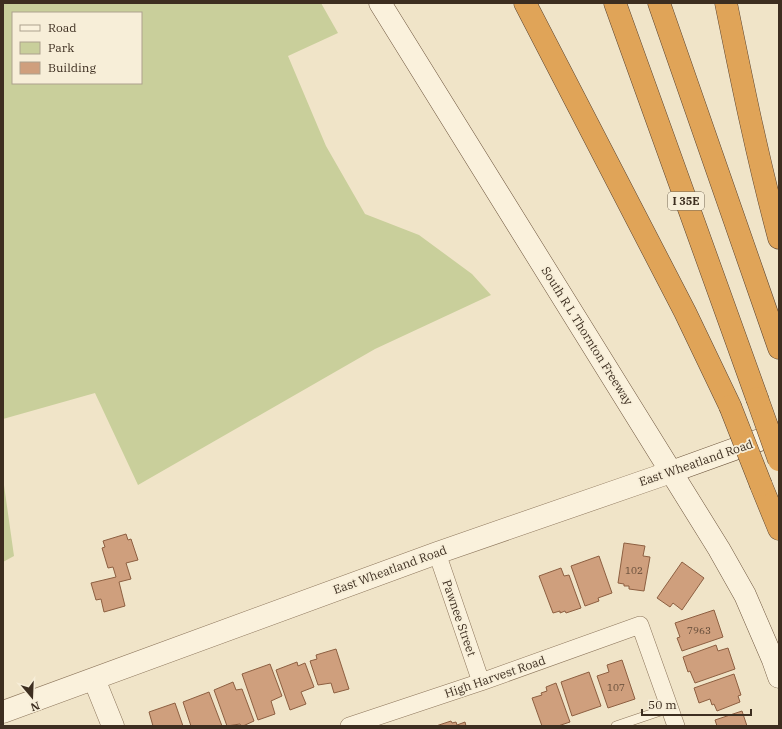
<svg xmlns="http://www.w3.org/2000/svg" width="782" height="729" font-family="'IBM Plex Serif',serif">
<rect width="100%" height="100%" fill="#f0e4c8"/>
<path fill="#c9cf9b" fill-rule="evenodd" d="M3,3H321L338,33L288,56L326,146L365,214L419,235L472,274L491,295L375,349L138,485L95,393L3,419ZM13,13H141V83H13Z
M3,478L14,556L3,562Z"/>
<path fill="#cf9f7d" stroke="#8d5f41" d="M126,534L128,540L131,539L138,560L126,563L131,579L119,582L125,606L104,612L101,599L96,600L91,583L116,577L113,567L108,568L102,548L105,547L103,541Z
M624,543L645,546L643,556L650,557L644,591L629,589V586H624V584L618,583Z
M599,556L612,593L598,598L599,601L585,606L571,566Z
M682,562L704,578L682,610L673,603L670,607L657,598Z
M561,568L564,576L569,575L581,608L566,613L565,611L560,613V611L553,613L539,576Z
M714,610L723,637L682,651L677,638L680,637L675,623Z
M716,645L718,651L728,648L735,669L695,683L690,671L688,672L683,657Z
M336,649L349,689L334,693L331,683L318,685L310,661L317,659L316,655Z
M622,660L635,699L608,708L597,676L609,672L607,665Z
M297,662L298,666L305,663L314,687L301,692L306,704L290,710L276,670Z
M270,664L282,696L271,701L275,714L258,720L242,674Z
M589,672L601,706L572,716L561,682Z
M734,674L741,695L738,696L740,702L717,711L714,704L712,705L710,699L699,703L694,688Z
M233,682L236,690L242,689L254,721L243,726H241L240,724L227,726L214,690Z
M556,683L570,722L558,726H542L532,698L542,695L541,693L547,691L546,687Z
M209,692L222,726H191L183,702Z
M175,703L183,726H153L149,712Z
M742,711L747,726H717L715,720Z
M451,721L452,723L456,722L457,725L465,722L466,726H436Z"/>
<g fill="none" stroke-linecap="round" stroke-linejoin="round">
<defs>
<path id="service" d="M616,726L669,708"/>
<path id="minor" d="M437,553L481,682
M349,726L481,682L640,625L676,726"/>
<path id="tertiary" d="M94,679L113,726
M3,712L437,553L671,472"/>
<path id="secondary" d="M380,3L719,549L745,595L773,660L779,677
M671,472L779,433"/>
<path id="motorway" d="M525,3L685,312L730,406
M615,3L757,398
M659,3L779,348
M726,3C742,82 758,160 779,238
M761,485L779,529"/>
</defs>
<use href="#service" stroke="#8d765c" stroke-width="10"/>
<use href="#minor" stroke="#8d765c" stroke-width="18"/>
<use href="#tertiary" stroke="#8d765c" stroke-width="23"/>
<use href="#secondary" stroke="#6f573f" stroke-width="23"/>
<use href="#motorway" stroke="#5b4430" stroke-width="23"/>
<use href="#service" stroke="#faf1dc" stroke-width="9"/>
<use href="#minor" stroke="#faf1dc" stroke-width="17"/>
<use href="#tertiary" stroke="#faf1dc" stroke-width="22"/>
<use href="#secondary" stroke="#faf1dc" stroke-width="22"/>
<use href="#motorway" stroke="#e0a458" stroke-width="22"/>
<defs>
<path id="motorway-bridge" d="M757,398L779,460
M730,406L761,485"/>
</defs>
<use href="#motorway-bridge" stroke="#5b4430" stroke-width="23" stroke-linecap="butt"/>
<use href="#motorway-bridge" stroke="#e0a458" stroke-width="22"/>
</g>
<g text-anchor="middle" stroke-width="3.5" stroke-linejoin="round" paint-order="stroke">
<g font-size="10" fill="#624a37">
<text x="634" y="574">102</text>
<text x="699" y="634">7963</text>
<text x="616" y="691">107</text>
</g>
<rect fill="#f7eed8" stroke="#756857" stroke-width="1" x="668" y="192" width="36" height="18" rx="3"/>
<g font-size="11" font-weight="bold" fill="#3d2e20">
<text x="686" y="205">I 35E</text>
</g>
<g font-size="12" fill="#3d2e20" stroke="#f7eed8">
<text transform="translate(587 336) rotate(58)" y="4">South R L Thornton Freeway</text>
<text transform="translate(696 463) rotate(-19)" y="4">East Wheatland Road</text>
<text transform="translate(390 570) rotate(-20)" y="4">East Wheatland Road</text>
<text transform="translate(459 618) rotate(71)" y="4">Pawnee Street</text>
<text transform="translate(495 677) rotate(-19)" y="4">High Harvest Road</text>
</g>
</g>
<rect width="782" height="729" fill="none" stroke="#3d2e20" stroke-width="8"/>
<rect x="12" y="12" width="130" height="72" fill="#f7eed8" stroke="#ada18e"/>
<rect x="20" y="25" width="20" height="6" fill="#faf1dc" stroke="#ada18e"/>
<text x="48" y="32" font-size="12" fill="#3d2e20">Road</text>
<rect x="20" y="42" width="20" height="12" fill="#c9cf9b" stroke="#ada18e"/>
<text x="48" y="52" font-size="12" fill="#3d2e20">Park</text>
<rect x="20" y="62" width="20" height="12" fill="#cf9f7d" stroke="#ada18e"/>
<text x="48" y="72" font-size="12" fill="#3d2e20">Building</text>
<g transform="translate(32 697) rotate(161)" stroke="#f7eed8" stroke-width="3" paint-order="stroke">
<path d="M0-3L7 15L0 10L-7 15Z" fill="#3d2e20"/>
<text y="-6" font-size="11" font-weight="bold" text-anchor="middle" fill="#3d2e20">N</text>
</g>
<path d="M642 709v6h109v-6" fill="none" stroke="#3d2e20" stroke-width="2"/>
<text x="648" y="709" font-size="12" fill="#3d2e20" stroke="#f7eed8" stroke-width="3" paint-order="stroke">50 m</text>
</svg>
